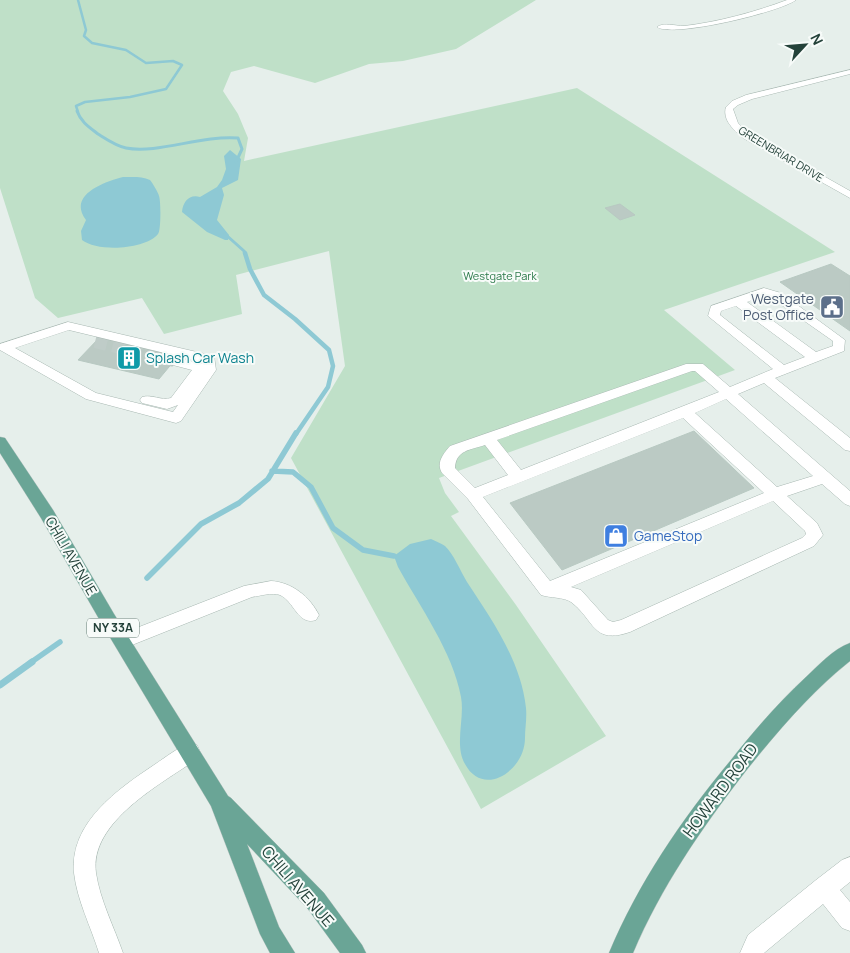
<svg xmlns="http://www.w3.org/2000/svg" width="850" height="953" font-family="Manrope,sans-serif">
<rect width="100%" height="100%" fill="#e6efeb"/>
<path fill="#bfe0c8" d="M0,0H536L456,49L403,61L369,64L315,83L254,66L231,72L223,91L238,114L248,138L244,161L577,88L835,252L664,310L735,370L439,478L445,493L459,512L451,516L516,605L606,736L481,809L291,458L345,366L329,251L236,275L242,314L164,334L142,298L58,318L35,298L0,188Z"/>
<path fill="#8ec9d4" d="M230,150L241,159L238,180L222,188L224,195L217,220L229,235L228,240H225L207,232L182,212C183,202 189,194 200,197L217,187L222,180L226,169L224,156Z
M123,177C132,177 142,176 150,180C152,182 159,194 159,196C161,201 161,231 158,234C145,250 97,252 82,240L81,231L86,220C67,195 104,182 123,177Z
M431,539C435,541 441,543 445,546C453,553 461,572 467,582C492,620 521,661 526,708C527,718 525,729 525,738C525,771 483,798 465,764C454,745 465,718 461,697C453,652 420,607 398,567L394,556L410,544Z"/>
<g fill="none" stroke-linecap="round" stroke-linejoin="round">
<path stroke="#8ec9d4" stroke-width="2.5" d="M78,112L76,106L85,102L130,97L166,89L182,65L173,61L146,63L126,50L92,43L84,36L86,30L78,0"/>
<path stroke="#8ec9d4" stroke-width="3" d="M77,111C81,122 89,127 98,134C106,139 116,146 126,148C158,154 201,135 238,138L242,149L236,162
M225,234L244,251L245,254"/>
<path stroke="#8ec9d4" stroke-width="4.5" d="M245,253L250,269L264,295L295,319L329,350L333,366L328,387L296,434"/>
<path stroke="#8ec9d4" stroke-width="5.5" d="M272,471L293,472L311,487L333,528L363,550L394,556
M147,578L201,524L239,503L268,479L296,433
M30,663L60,642"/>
<path stroke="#8ec9d4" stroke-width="7" d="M0,685L32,662"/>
</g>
<path fill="#bbcac4" stroke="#b8c9c2" d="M620,204L635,215L620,220L605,208Z
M831,264L850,276V331L780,282Z
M99,338L179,355L159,379L78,360Z
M694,431L754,488L562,570L510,503Z"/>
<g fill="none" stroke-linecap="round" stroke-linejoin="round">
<path stroke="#bfccc8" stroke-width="12" stroke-dasharray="12 6" stroke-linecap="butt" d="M95,342L174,361"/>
<defs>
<path id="minor" d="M787,0H796C780,12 673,38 657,27C664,22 675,26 684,26C718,22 755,12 787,0Z
M850,70V74L752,99L738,105L733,109L738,123L749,134L850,191V198L743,138C734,130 722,120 726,107L732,101L746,95Z
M764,288L781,293L845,340L844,351L775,378L850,438V451L845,450L764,383L738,394L850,491V506L845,504L822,484L787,496L817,523L823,535L814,546L630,632C592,645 595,620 571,602C564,597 550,598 541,595L468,499L442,473C436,463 443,454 450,446L686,364H703L730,387L773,369L708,316L711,306ZM764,296L773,299L833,341V346L816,352L747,302ZM736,306L805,357L784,365L720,315L721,311ZM692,371H695L719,392L521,470L497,440ZM726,399L813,476L777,487L695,413ZM683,418L764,493L550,581L483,497ZM485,445L508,475L475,488L455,468C456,450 470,450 485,445ZM773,501L805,531L806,534L802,538L621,620L613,622L608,620L581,590L571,587Z
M68,322L214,356L216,370L181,421L176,423L86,399L0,350V344ZM69,330L202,362V364L174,357L169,358L167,361L169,364L192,370L171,398C161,401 152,394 142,397L140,400L142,403L167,409L178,405L173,412L96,393L15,348Z
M271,581C292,582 310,597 319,615L316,620C298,626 294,601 280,595C272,592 260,596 252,597L122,649L116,646L113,641L116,636L244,586Z
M190,743L197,745L200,752L197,759C161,784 89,822 96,873C100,900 114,927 123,953H99C91,927 77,900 74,873C69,823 118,789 154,765C166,757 177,748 190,743Z
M850,857V882L840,890L850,902V931L842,928L823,904L764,953H740L748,935L816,880L842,860Z"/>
<path id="major" d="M0,437L5,438L53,510L114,614L228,796L231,798L324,893L362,945L366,953H340L308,909L247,844L279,927L295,953H270L260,934L211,806L102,624L41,518L0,453Z
M850,643V661C810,693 777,732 745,772C701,829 661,887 633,953H609C639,882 682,819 731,760C754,731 778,703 805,678C818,666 833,649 850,643Z"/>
</defs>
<use href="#minor" stroke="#a8b8b2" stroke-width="1"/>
<use href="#major" stroke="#c2cac8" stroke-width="1"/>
<use href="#minor" fill="#fff" fill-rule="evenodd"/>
<use href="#major" fill="#6aa596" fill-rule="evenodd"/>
</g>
<defs>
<symbol id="civic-square" viewBox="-11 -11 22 22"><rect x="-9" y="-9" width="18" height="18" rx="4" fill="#5c6f8a" stroke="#f7fbf9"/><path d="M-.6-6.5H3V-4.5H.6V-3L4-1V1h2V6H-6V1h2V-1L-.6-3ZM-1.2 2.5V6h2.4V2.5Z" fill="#fff"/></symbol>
<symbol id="building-square" viewBox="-11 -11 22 22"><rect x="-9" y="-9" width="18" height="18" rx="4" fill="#0f9aa8" stroke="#f7fbf9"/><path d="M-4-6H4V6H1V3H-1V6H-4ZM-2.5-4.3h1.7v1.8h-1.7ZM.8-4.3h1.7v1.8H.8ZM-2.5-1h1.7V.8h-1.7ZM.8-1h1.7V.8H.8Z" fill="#fff"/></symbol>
<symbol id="shop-square" viewBox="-11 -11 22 22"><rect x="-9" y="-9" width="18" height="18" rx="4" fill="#3f7fe0" stroke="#f7fbf9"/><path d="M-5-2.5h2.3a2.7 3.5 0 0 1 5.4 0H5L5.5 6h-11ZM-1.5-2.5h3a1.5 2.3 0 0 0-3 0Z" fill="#fff"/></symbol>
</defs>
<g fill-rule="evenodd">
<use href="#civic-square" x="818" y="293" width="28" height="28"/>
<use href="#building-square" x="115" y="344" width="28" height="28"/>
<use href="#shop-square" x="602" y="522" width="28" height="28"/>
</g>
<g text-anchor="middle" stroke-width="4" stroke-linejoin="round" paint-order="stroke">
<g font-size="11" fill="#24423a" stroke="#f7fbf9">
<text transform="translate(781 154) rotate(31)" y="4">GREENBRIAR DRIVE</text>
</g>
<g font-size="11" fill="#2d7a4b" stroke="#f7fbf9">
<text x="500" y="280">Westgate Park</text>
</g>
<rect fill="#f7fbf9" stroke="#637a73" stroke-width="1" x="87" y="618.5" width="52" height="19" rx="4"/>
<g font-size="12" font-weight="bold" fill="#24423a">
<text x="113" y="632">NY 33A</text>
</g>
<g font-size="14" fill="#4e5e75" stroke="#f7fbf9" text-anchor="end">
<text x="814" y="304">Westgate<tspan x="814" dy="16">Post Office</tspan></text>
</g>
<g font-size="14" fill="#0d838f" stroke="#f7fbf9" text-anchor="start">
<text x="146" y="363">Splash Car Wash</text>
</g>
<g font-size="14" fill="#366cbe" stroke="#f7fbf9" text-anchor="start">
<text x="634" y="541">GameStop</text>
</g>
<g font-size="14" fill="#24423a" stroke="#f7fbf9">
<text transform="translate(71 556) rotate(60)" y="5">CHILI AVENUE</text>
</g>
<g font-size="16" fill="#24423a" stroke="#f7fbf9">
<text transform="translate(720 790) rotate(-53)" y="6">HOWARD ROAD</text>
<text transform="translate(298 886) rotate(49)" y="6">CHILI AVENUE</text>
</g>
</g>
<g transform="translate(805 45) rotate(64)" stroke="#f7fbf9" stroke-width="4" paint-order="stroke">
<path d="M0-4L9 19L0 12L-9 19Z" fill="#24423a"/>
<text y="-8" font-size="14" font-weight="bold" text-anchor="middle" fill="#24423a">N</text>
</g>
</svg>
